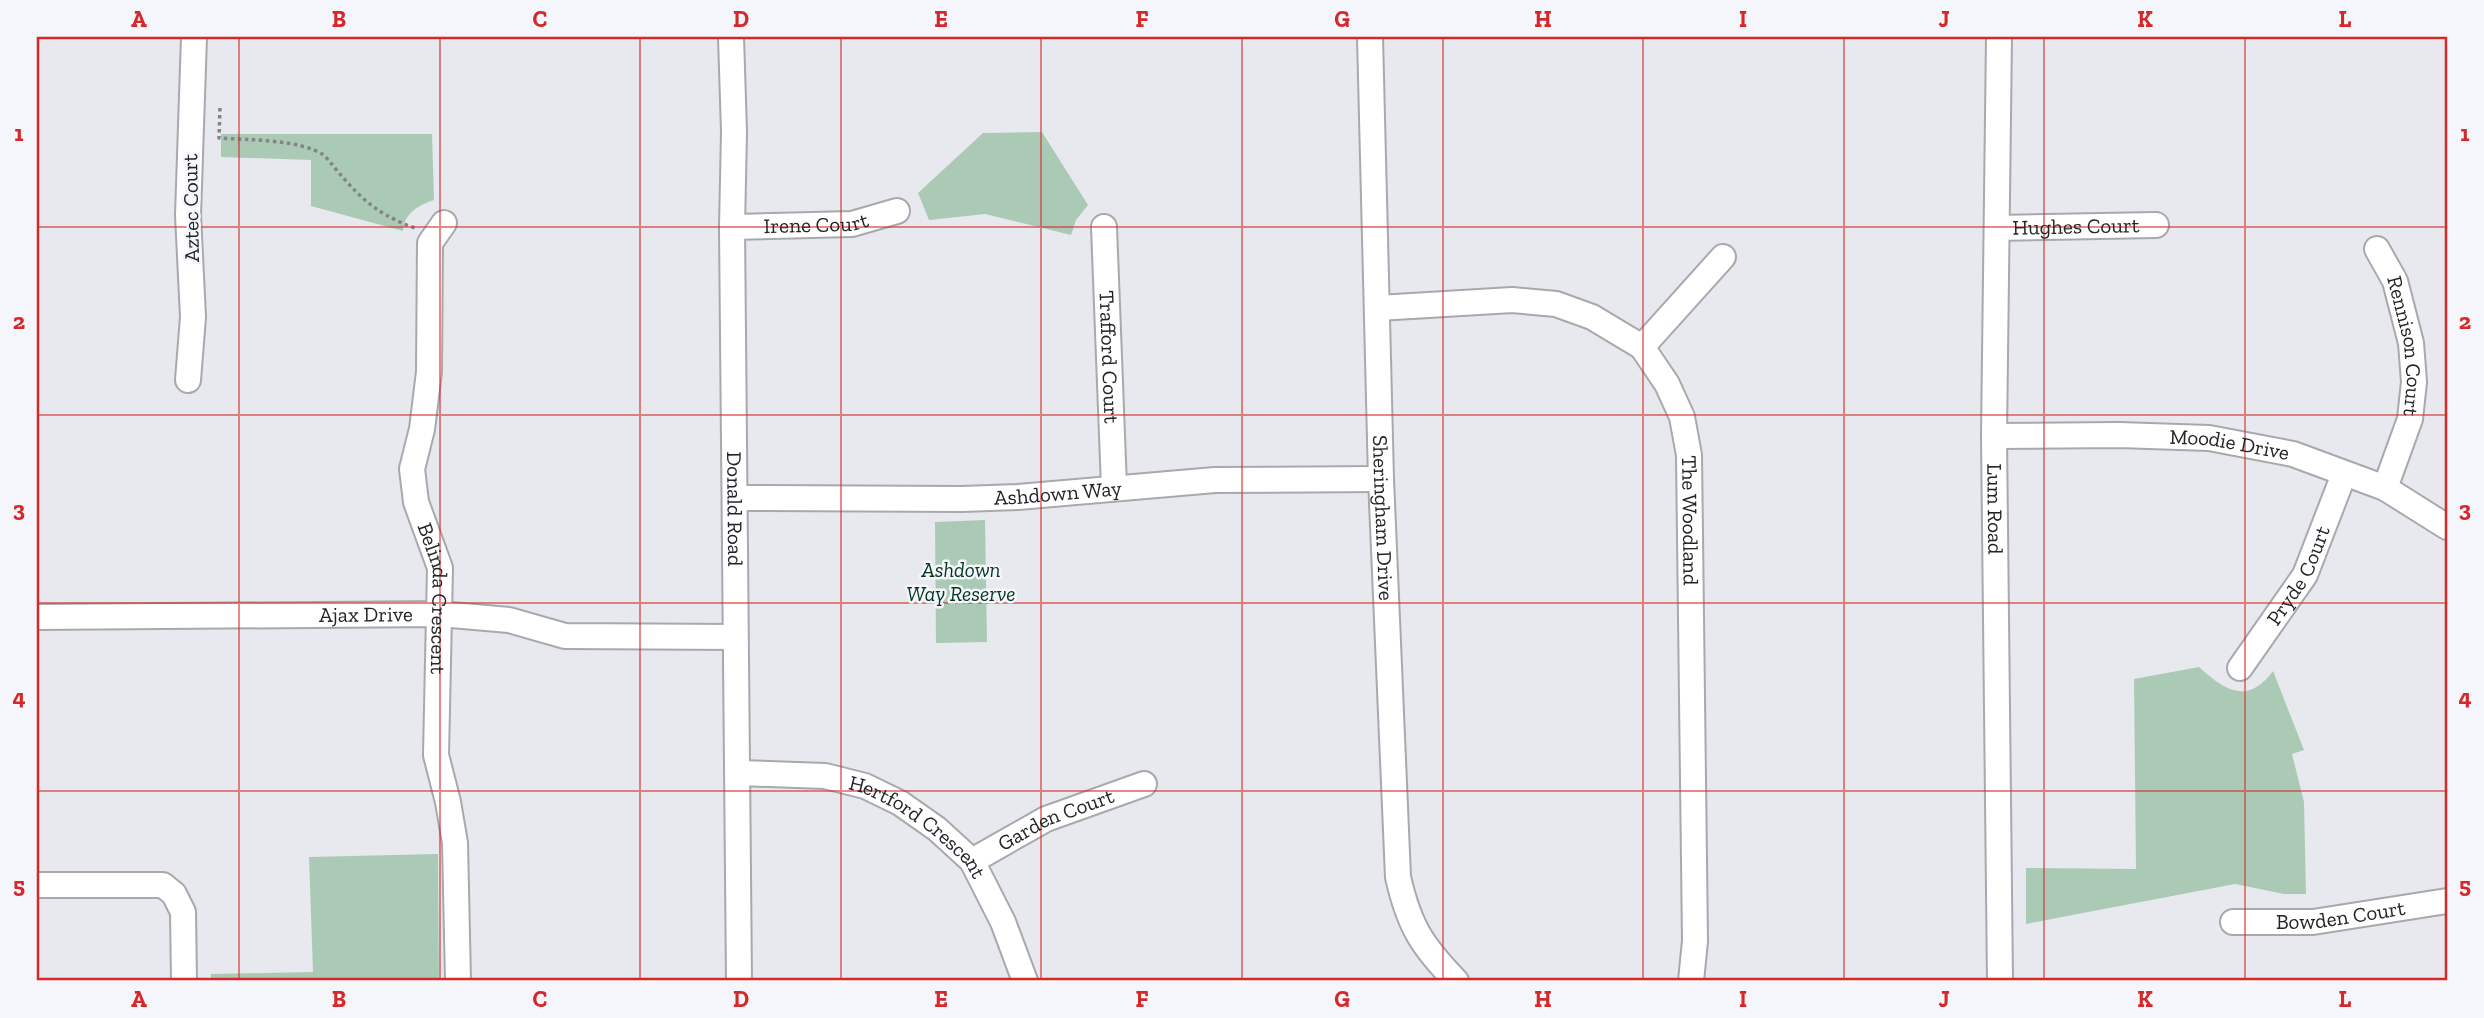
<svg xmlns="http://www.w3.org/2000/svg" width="2484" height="1018" font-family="'Zilla Slab',serif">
<rect width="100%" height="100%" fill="#e7e9ee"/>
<path fill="#abcab5" d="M1042,132L1088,205L1076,220L1071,235L985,214L929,220L918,193L983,133Z
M221,134H432L434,200C419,205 404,213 403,231L311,206V160L221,157Z
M985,520L987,642L936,643L935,522Z
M2199,667C2225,691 2248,705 2273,671L2304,750L2292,754L2304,802L2306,894H2284L2235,884L2026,924V868L2136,869L2134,679Z
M438,854L439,981H211V974L313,972L309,857Z"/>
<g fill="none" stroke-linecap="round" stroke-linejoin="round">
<defs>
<g id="minor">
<path id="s1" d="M731,37L734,132L732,227L739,981"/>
<path id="s2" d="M1370,37L1381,479L1398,877C1409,926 1422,946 1456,981"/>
<path id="s3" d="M1999,37L1994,436L2000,981"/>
<path id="s4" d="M444,223L430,243L429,372L422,429L412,469L416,502L440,568L436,755L448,802L455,843L458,981"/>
<path id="s5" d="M732,227L852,224L897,211"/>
<path id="s6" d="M1104,227L1114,487"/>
<path id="s7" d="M1997,228L2156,225"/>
<path id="s8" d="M2377,249L2395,281L2411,343L2414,382L2410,419L2385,488"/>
<path id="s9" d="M1378,308L1512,300L1556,304L1592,317L1642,347L1667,384L1682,417L1689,455L1695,941L1691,981"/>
<path d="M1642,347L1723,257"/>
<path d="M188,380L193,317L188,215L194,37"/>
<path id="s10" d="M1994,436L2119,435L2209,438L2293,454L2385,488L2447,527"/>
<path id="s11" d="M736,498L962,499L1018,497L1215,480L1381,479"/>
<path id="s12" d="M37,617L440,614L509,620L565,636L735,637"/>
<path id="s13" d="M2240,668L2305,575L2344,474"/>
<path id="s14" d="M739,773L825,776L865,786L900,803L937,829L972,861L1003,922L1025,981"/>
<path id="s15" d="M972,861L1046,819L1144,784"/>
<path d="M37,885H163L174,894L183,912L184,981"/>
<path id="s16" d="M2233,922H2313L2447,901"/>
</g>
</defs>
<use href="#minor" stroke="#a7a9ae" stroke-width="28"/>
<path stroke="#838488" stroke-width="3.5" stroke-dasharray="3.5 3.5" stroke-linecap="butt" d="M220,108L219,138C247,140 302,139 325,156C354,191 370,212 415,228"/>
<use href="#minor" stroke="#fff" stroke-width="24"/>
</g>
<path fill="none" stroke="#d62828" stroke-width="2" stroke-opacity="0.55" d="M239,37V981M440,37V981M640,37V981M841,37V981M1041,37V981M1242,37V981M1443,37V981M1643,37V981M1844,37V981M2044,37V981M2245,37V981M37,227H2447M37,415H2447M37,603H2447M37,791H2447"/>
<g text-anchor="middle" stroke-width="5" stroke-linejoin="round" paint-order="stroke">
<g font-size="21" fill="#232426" stroke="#f4f6fc">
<text transform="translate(191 208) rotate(-91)" y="7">Aztec Court</text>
<text dy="7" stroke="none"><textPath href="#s5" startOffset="84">Irene Court</textPath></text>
<text dy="7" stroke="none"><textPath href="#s7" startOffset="79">Hughes Court</textPath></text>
<text dy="7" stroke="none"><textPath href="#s8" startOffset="103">Rennison Court</textPath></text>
<text dy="7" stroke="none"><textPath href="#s6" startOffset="130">Trafford Court</textPath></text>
<text dy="7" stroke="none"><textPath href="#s10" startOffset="236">Moodie Drive</textPath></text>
<text dy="7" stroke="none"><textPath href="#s11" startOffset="322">Ashdown Way</textPath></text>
<text dy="7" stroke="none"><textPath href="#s1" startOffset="472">Donald Road</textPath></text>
<text dy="7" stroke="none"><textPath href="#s3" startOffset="472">Lum Road</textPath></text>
<text dy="7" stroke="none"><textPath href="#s2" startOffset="481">Sheringham Drive</textPath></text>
<text dy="7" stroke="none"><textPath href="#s9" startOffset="460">The Woodland</textPath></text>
<text dy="7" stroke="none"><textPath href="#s13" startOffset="110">Pryde Court</textPath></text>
<text dy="7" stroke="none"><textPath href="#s4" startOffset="385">Belinda Crescent</textPath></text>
<text dy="7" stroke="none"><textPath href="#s12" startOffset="329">Ajax Drive</textPath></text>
<text dy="7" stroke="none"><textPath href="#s15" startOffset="94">Garden Court</textPath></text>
<text dy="7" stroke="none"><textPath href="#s14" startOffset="194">Hertford Crescent</textPath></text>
<text dy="7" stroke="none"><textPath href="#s16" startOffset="108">Bowden Court</textPath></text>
</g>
<g font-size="21" font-style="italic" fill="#06361d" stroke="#f4f6fc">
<text x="961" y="577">Ashdown<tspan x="961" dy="24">Way Reserve</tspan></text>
</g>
</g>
<rect width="2484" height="1018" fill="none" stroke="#f4f6fc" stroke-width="77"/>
<rect x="38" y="38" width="2408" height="941" fill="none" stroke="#d62828" stroke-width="2.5"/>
<g font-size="23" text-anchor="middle" font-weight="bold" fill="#d62828">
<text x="139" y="27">A</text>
<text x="339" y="27">B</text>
<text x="540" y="27">C</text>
<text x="741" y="27">D</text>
<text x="941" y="27">E</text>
<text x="1142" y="27">F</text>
<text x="1342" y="27">G</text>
<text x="1543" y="27">H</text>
<text x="1743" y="27">I</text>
<text x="1944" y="27">J</text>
<text x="2145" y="27">K</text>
<text x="2345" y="27">L</text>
<text x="19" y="141">1</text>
<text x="2465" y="141">1</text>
<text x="19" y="329">2</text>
<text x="2465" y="329">2</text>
<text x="19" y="517">3</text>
<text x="2465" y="517">3</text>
<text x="19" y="705">4</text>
<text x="2465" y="705">4</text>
<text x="19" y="893">5</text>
<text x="2465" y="893">5</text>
<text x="139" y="1007">A</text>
<text x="339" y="1007">B</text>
<text x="540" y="1007">C</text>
<text x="741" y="1007">D</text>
<text x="941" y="1007">E</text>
<text x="1142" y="1007">F</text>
<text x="1342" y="1007">G</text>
<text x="1543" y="1007">H</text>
<text x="1743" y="1007">I</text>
<text x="1944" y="1007">J</text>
<text x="2145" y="1007">K</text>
<text x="2345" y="1007">L</text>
</g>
</svg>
